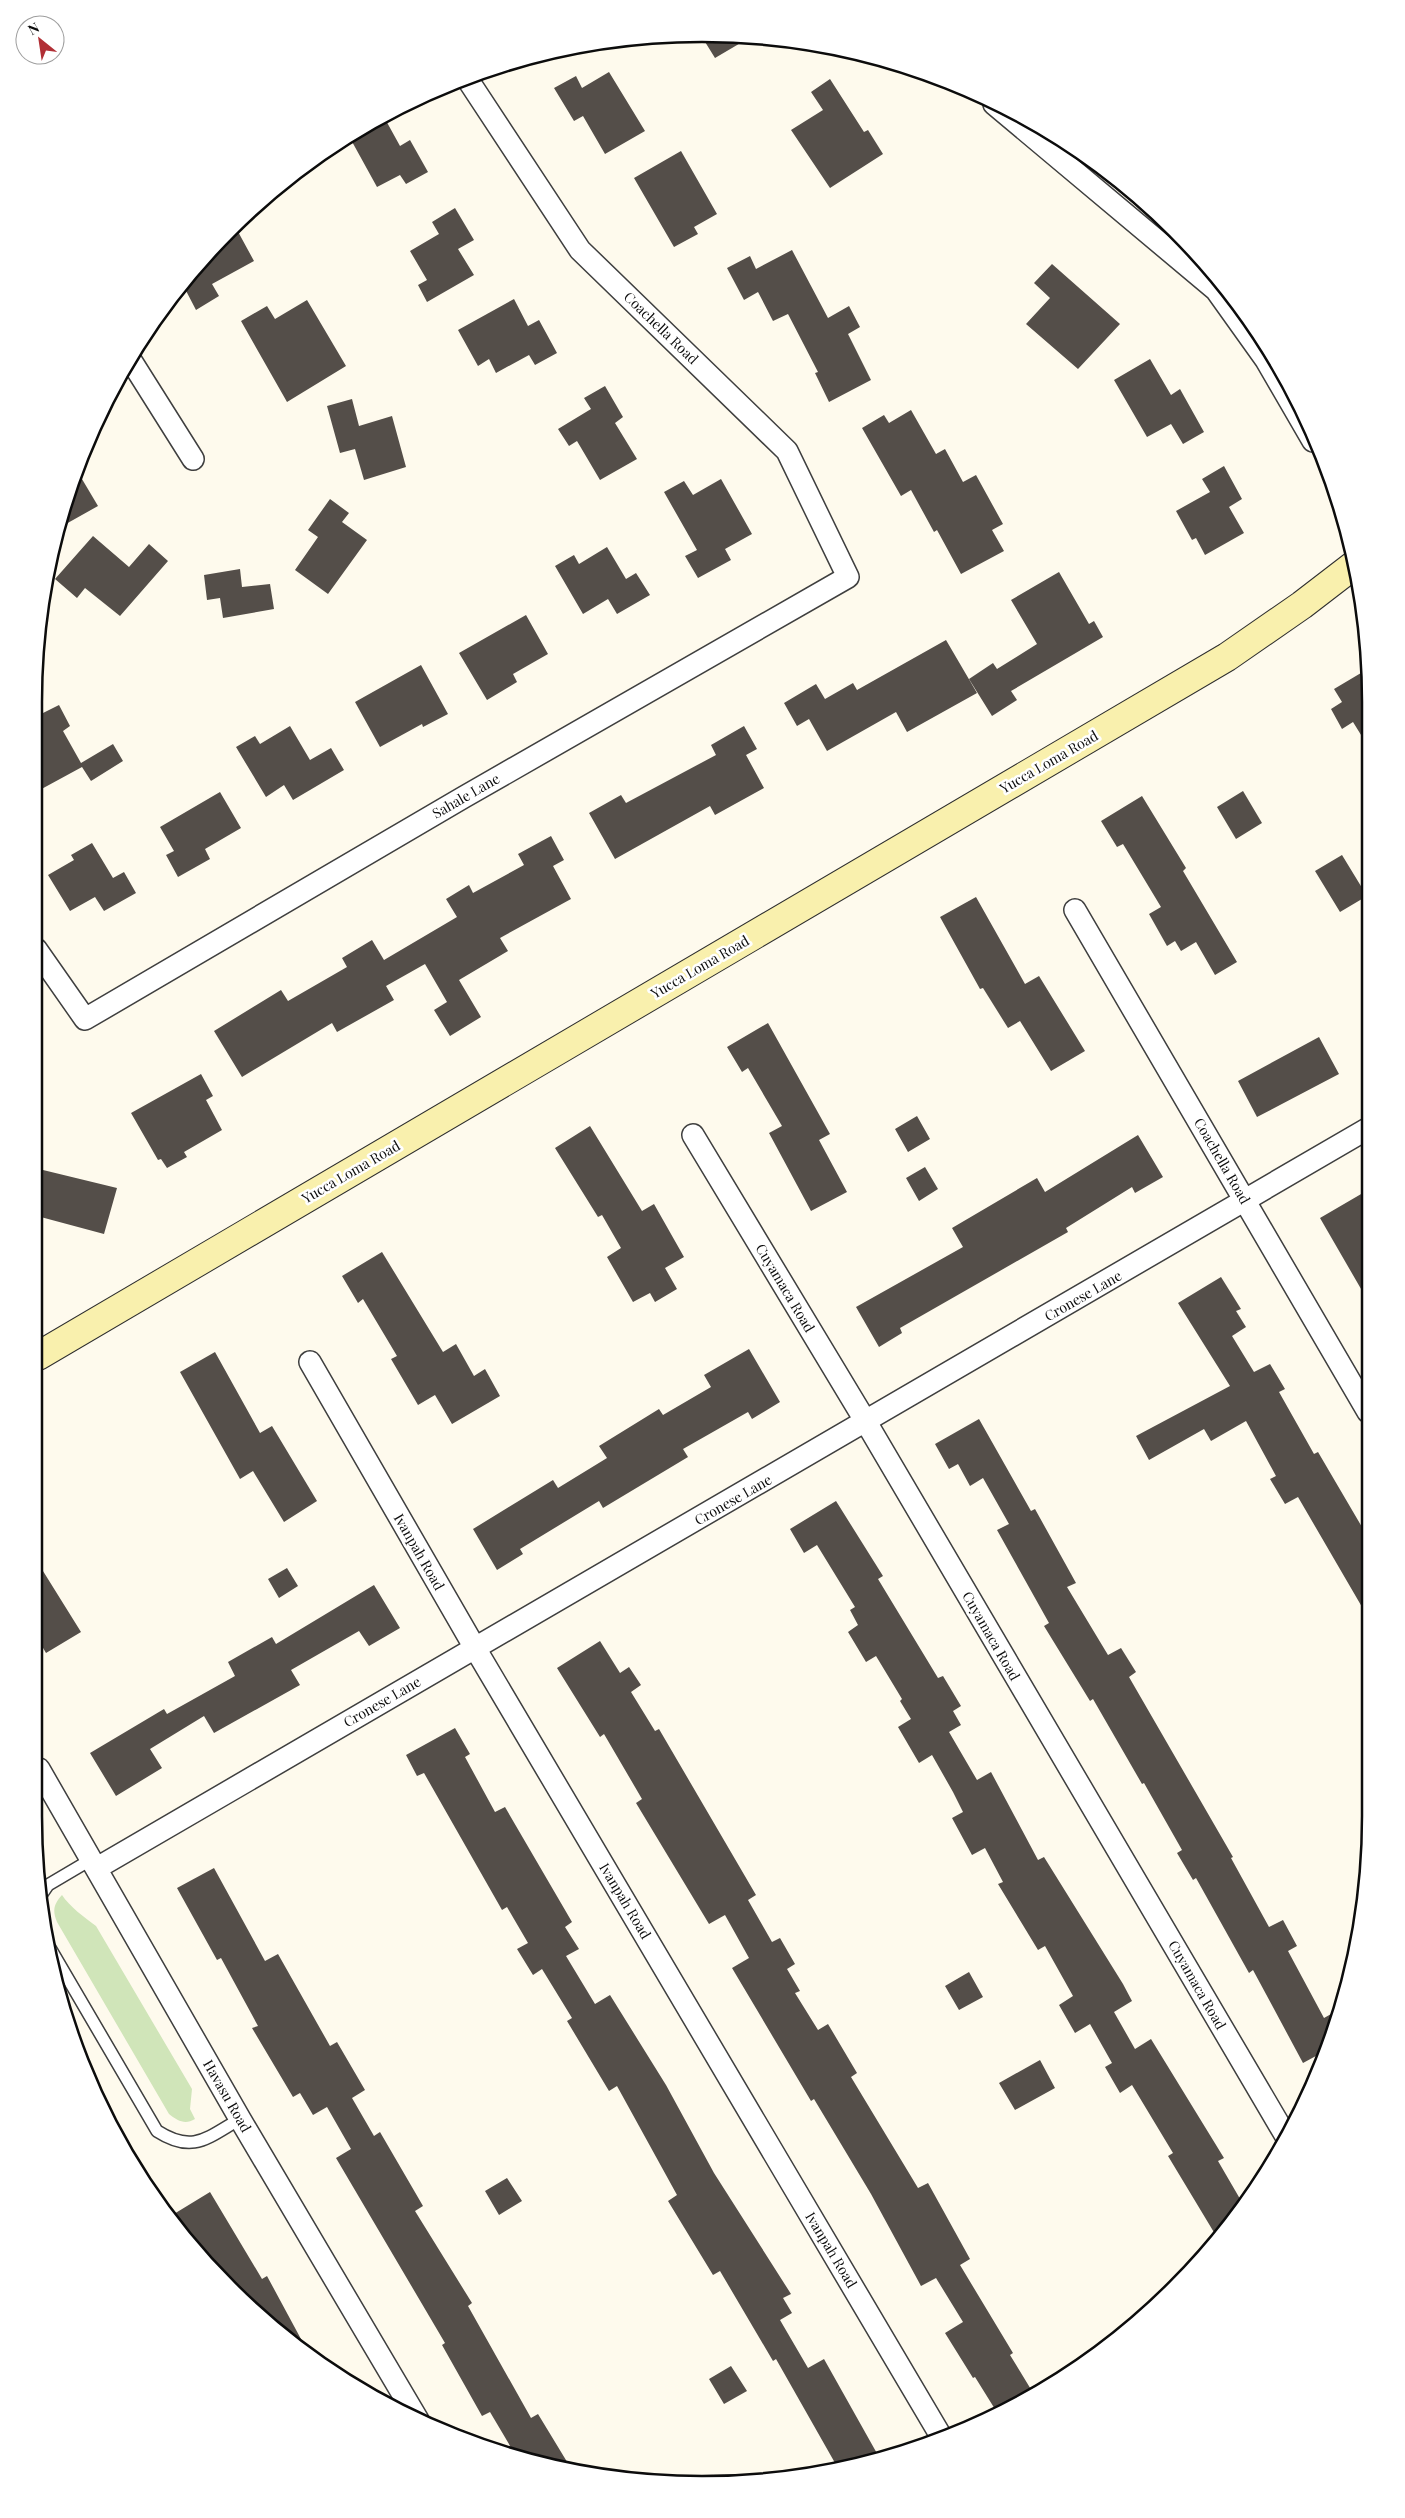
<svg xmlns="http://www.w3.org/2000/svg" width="1405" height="2518" font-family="'Playfair Display',serif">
<rect width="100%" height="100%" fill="#fefaed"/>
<path fill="#d0e5b9" d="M62,1895C69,1906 85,1918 96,1926L192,2089L190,2109L195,2119C185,2125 178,2121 169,2114L57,1922C52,1910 54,1904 62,1895Z"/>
<path fill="#544e49" d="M702,37H718L749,38L715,58Z
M609,72L645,131L605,154L583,116L574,121L554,88L576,76L582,88Z
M830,79L864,132L868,130L883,154L830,188L791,130L823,110L811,92Z
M384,117L400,146L410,140L428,172L406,184L400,175L377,187L350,138Z
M681,151L717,214L694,227L698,234L674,247L634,178Z
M455,208L474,240L458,249L474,275L427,302L418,285L427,280L410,251L439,234L432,222Z
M236,228L254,261L212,284L219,296L196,310L183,285L200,261Z
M792,250L828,318L849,306L860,327L848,334L871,380L829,402L815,373L818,372L788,314L773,321L758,292L744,300L727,268L750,256L756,269Z
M1052,264L1120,324L1078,369L1026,324L1050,298L1034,283Z
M514,299L528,326L539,320L557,353L535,365L529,355L496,373L489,359L478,366L458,330Z
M307,300L346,366L287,402L241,321L267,306L275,319Z
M1150,359L1171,395L1180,389L1204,432L1183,444L1171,424L1147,437L1114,380Z
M605,386L623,417L615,423L637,459L600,480L577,441L569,446L558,429L591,409L584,398Z
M352,399L359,426L392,416L406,467L364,480L355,449L340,453L327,406Z
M911,410L936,454L945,449L963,482L976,475L1003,524L992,530L1004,551L961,574L937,530L934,532L911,490L901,496L862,428L884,415L889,423Z
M1224,466L1242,499L1229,507L1244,533L1205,555L1196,538L1192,540L1176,511L1210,492L1202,479Z
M79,474L98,506L57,529Z
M721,479L752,534L725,549L731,560L698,578L685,556L697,550L664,492L684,481L693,495Z
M330,499L349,513L342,522L367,540L328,594L295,570L318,537L308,530Z
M93,536L129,567L149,544L168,561L120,616L85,588L77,598L55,579Z
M607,547L626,579L636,573L650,595L617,614L608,599L583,614L555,566L574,555L579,564Z
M240,569L242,587L270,584L274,609L223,618L220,598L207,600L204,575Z
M1059,572L1089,624L1094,621L1103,637L1011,691L1017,700L992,716L969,679L993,663L997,669L1037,644L1011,600Z
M526,615L548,654L513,674L517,682L487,700L459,653Z
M946,640L977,693L907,732L896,712L827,751L809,719L797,726L784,703L816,684L825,699L853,683L857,690Z
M421,665L448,714L423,727L422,724L380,747L355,702Z
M1366,670V743L1353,722L1342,729L1331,709L1342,702L1334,689Z
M59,705L70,726L63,731L81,763L113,744L123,761L91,781L82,767L36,792L35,717Z
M290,726L310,760L331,748L344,770L293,800L284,785L266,797L236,747L255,736L260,744Z
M744,726L757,749L746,755L764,788L715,815L710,806L615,859L589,813L621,795L626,803L716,755L711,745Z
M1243,791L1262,823L1236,839L1217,807Z
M220,792L241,828L205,849L210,859L178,877L166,855L174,851L160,827Z
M1142,796L1186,868L1183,871L1237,962L1215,975L1196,942L1181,951L1175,941L1167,946L1149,914L1161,907L1123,844L1117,847L1101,821Z
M551,836L564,860L553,866L571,899L500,938L508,951L459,980L481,1017L450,1036L434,1010L447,1002L425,964L386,986L394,1000L337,1032L332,1023L242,1077L214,1031L281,990L288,1001L347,967L342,958L372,940L384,960L457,917L446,899L469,885L473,893L524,865L518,854Z
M92,843L113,878L124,872L136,893L104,911L95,897L70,911L48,875L74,860L71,855Z
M1342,855L1367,896L1340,912L1315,871Z
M976,897L1025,984L1039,976L1085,1051L1051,1071L1020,1021L1008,1028L983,988L980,989L940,917Z
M768,1023L830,1134L819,1140L847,1192L811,1211L769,1133L782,1126L748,1068L742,1072L727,1047Z
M1319,1037L1339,1074L1257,1117L1238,1081Z
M201,1074L213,1096L206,1100L222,1130L184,1152L187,1157L167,1168L161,1159L158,1160L131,1113Z
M917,1116L930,1139L908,1152L895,1129Z
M590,1126L642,1211L654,1204L684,1257L665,1268L677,1289L655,1302L650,1293L633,1302L607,1257L621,1248L602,1215L598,1217L555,1148Z
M1138,1135L1163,1177L1135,1193L1132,1187L1066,1228L1068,1232L900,1328L902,1333L879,1347L856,1307L963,1247L952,1228L1037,1178L1045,1192Z
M925,1167L938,1189L919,1201L906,1178Z
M43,1170L117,1188L104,1234L37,1216V1193Z
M1368,1190V1301L1320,1218Z
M382,1252L443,1352L456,1344L474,1376L485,1369L500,1396L452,1424L435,1395L418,1405L391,1359L397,1356L363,1299L358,1303L342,1276Z
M1221,1277L1241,1309L1236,1311L1246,1327L1232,1336L1254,1372L1270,1364L1285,1389L1279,1392L1314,1454L1318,1452L1369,1539V1619L1298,1497L1285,1504L1270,1479L1276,1476L1246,1421L1211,1441L1204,1429L1149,1460L1136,1436L1230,1386L1178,1303Z
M749,1349L780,1402L752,1419L748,1412L683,1449L688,1457L603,1508L599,1501L520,1549L523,1554L497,1570L473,1529L553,1480L558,1488L607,1458L599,1446L659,1409L663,1415L711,1387L704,1375Z
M215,1352L260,1433L272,1426L317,1501L284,1522L253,1471L240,1479L180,1372Z
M979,1419L1031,1511L1035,1509L1076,1583L1067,1587L1108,1655L1121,1648L1136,1672L1129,1677L1233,1857L1231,1858L1269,1927L1283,1920L1297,1946L1288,1951L1324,2018L1340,2009L1336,2030L1327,2050L1303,2063L1253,1970L1249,1973L1196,1878L1193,1880L1177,1853L1182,1850L1144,1783L1142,1784L1093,1699L1090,1701L1044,1626L1049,1623L997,1530L1009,1524L983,1478L970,1486L958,1464L949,1469L935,1444Z
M836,1501L883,1576L878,1579L938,1678L943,1676L961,1706L953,1711L961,1725L949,1732L977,1780L991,1772L1038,1860L1044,1857L1123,1984L1132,2001L1114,2012L1135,2049L1151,2039L1224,2158L1218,2161L1243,2204L1218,2239L1168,2156L1173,2153L1132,2085L1120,2093L1105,2067L1112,2063L1090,2024L1075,2033L1059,2005L1073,1996L1045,1946L1038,1950L998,1884L1003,1882L985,1848L972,1855L952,1818L963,1812L953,1792L932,1755L919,1763L898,1727L911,1719L900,1701L902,1699L876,1656L866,1662L848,1632L858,1625L850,1610L855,1607L817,1545L804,1553L790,1529Z
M38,1563L81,1632L46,1653L39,1641Z
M287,1568L298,1586L279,1598L268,1579Z
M374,1585L400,1628L369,1646L359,1631L291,1670L300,1685L214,1733L204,1716L150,1749L162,1768L116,1796L90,1753L164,1709L167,1714L235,1676L228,1662L272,1637L276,1644Z
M600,1641L620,1673L629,1667L641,1685L631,1692L655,1731L659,1729L756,1895L748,1900L772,1942L780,1938L795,1964L787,1969L800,1991L795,1993L818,2030L828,2024L857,2073L851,2077L918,2188L928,2183L970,2259L960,2265L1013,2353L1010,2355L1035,2396L998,2414L975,2377L973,2378L945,2333L963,2322L936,2278L921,2286L871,2194L814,2099L811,2101L732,1968L749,1958L725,1915L709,1924L636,1803L642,1799L604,1734L600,1737L557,1668Z
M455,1728L470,1754L465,1757L495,1812L505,1807L572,1922L565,1927L579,1949L566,1956L595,2004L610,1995L666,2085L714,2173L791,2294L783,2298L792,2313L780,2320L808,2368L824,2359L879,2457L839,2470L776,2359L773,2361L720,2271L713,2275L668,2201L677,2195L617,2086L609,2091L567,2021L572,2018L542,1969L533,1975L517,1949L528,1943L507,1907L502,1910L424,1773L417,1776L406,1755Z
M214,1868L265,1961L278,1954L330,2046L337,2042L365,2090L352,2098L374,2136L380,2132L423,2206L415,2211L472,2303L468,2306L531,2418L538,2414L572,2470L516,2456L490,2412L482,2416L442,2345L445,2343L336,2158L351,2149L327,2107L313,2115L300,2093L293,2097L252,2028L258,2026L221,1958L217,1960L177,1888Z
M969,1972L983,1997L959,2010L945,1986Z
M1040,2060L1055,2088L1015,2110L999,2083Z
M507,2178L522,2201L499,2215L485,2191Z
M210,2192L262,2279L267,2276L308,2352L230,2289L169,2217Z
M731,2366L747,2391L724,2404L709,2379Z"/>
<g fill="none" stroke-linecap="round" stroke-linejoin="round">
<defs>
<path id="lane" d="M39,1898L48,1885L92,1859
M50,1948L157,2131C193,2154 207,2138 240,2119"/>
<path id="street" d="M994,104L1216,290L1266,360L1313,441
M130,359L193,459
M1075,910L1368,1412
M36,949L85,1019L464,797L848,577L787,451L580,250L468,80
M693,1135L866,1422L1287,2138
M310,1362L475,1648L942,2438
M39,1769L240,2119L418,2420
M97,1868L1367,1129"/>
<path id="secondary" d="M38,1356L1227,657L1302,605L1354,565"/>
</defs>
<use href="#lane" stroke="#3f3f3f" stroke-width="14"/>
<use href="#street" stroke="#3f3f3f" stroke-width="24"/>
<use href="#secondary" stroke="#2e2e2e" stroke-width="30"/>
<use href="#lane" stroke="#fff" stroke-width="11"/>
<use href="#street" stroke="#fff" stroke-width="21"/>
<use href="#secondary" stroke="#f9f0ad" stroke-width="28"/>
</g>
<g text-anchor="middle" stroke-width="5" stroke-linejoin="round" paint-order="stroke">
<g font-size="14" fill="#0c0c0c" stroke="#fff">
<text transform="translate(661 328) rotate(44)" y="5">Coachella Road</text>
<text transform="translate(1049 762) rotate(-30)" y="5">Yucca Loma Road</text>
<text transform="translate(466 796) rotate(-30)" y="5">Sahale Lane</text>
<text transform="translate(700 967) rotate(-30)" y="5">Yucca Loma Road</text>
<text transform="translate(1222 1161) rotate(60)" y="5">Coachella Road</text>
<text transform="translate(351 1172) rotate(-30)" y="5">Yucca Loma Road</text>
<text transform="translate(785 1288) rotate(59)" y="5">Cuyamaca Road</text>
<text transform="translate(1083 1296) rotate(-30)" y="5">Cronese Lane</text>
<text transform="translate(733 1500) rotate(-30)" y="5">Cronese Lane</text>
<text transform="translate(419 1552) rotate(60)" y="5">Ivanpah Road</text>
<text transform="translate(991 1636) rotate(60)" y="5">Cuyamaca Road</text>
<text transform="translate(382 1702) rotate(-30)" y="5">Cronese Lane</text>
<text transform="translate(625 1901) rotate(59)" y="5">Ivanpah Road</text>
<text transform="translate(1197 1985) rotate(60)" y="5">Cuyamaca Road</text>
<text transform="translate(227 2096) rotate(60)" y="5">Havasu Road</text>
<text transform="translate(831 2250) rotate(59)" y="5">Ivanpah Road</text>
</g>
</g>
<path d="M0 0H1405V2518H0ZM702 42H702A660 660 0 0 1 1362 702V1816A660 660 0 0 1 702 2476H702A660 660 0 0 1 42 1816V702A660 660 0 0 1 702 42Z" fill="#fff" fill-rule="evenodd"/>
<path fill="none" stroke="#0c0c0c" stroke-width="2.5" d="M702 42H702A660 660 0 0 1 1362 702V1816A660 660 0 0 1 702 2476H702A660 660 0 0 1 42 1816V702A660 660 0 0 1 702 42Z"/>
<g transform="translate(40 40) rotate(330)"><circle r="24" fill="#ffffff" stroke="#9e9e9e"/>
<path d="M0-4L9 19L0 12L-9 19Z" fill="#b12f35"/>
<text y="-8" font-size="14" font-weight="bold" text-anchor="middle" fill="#0c0c0c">N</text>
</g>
</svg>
